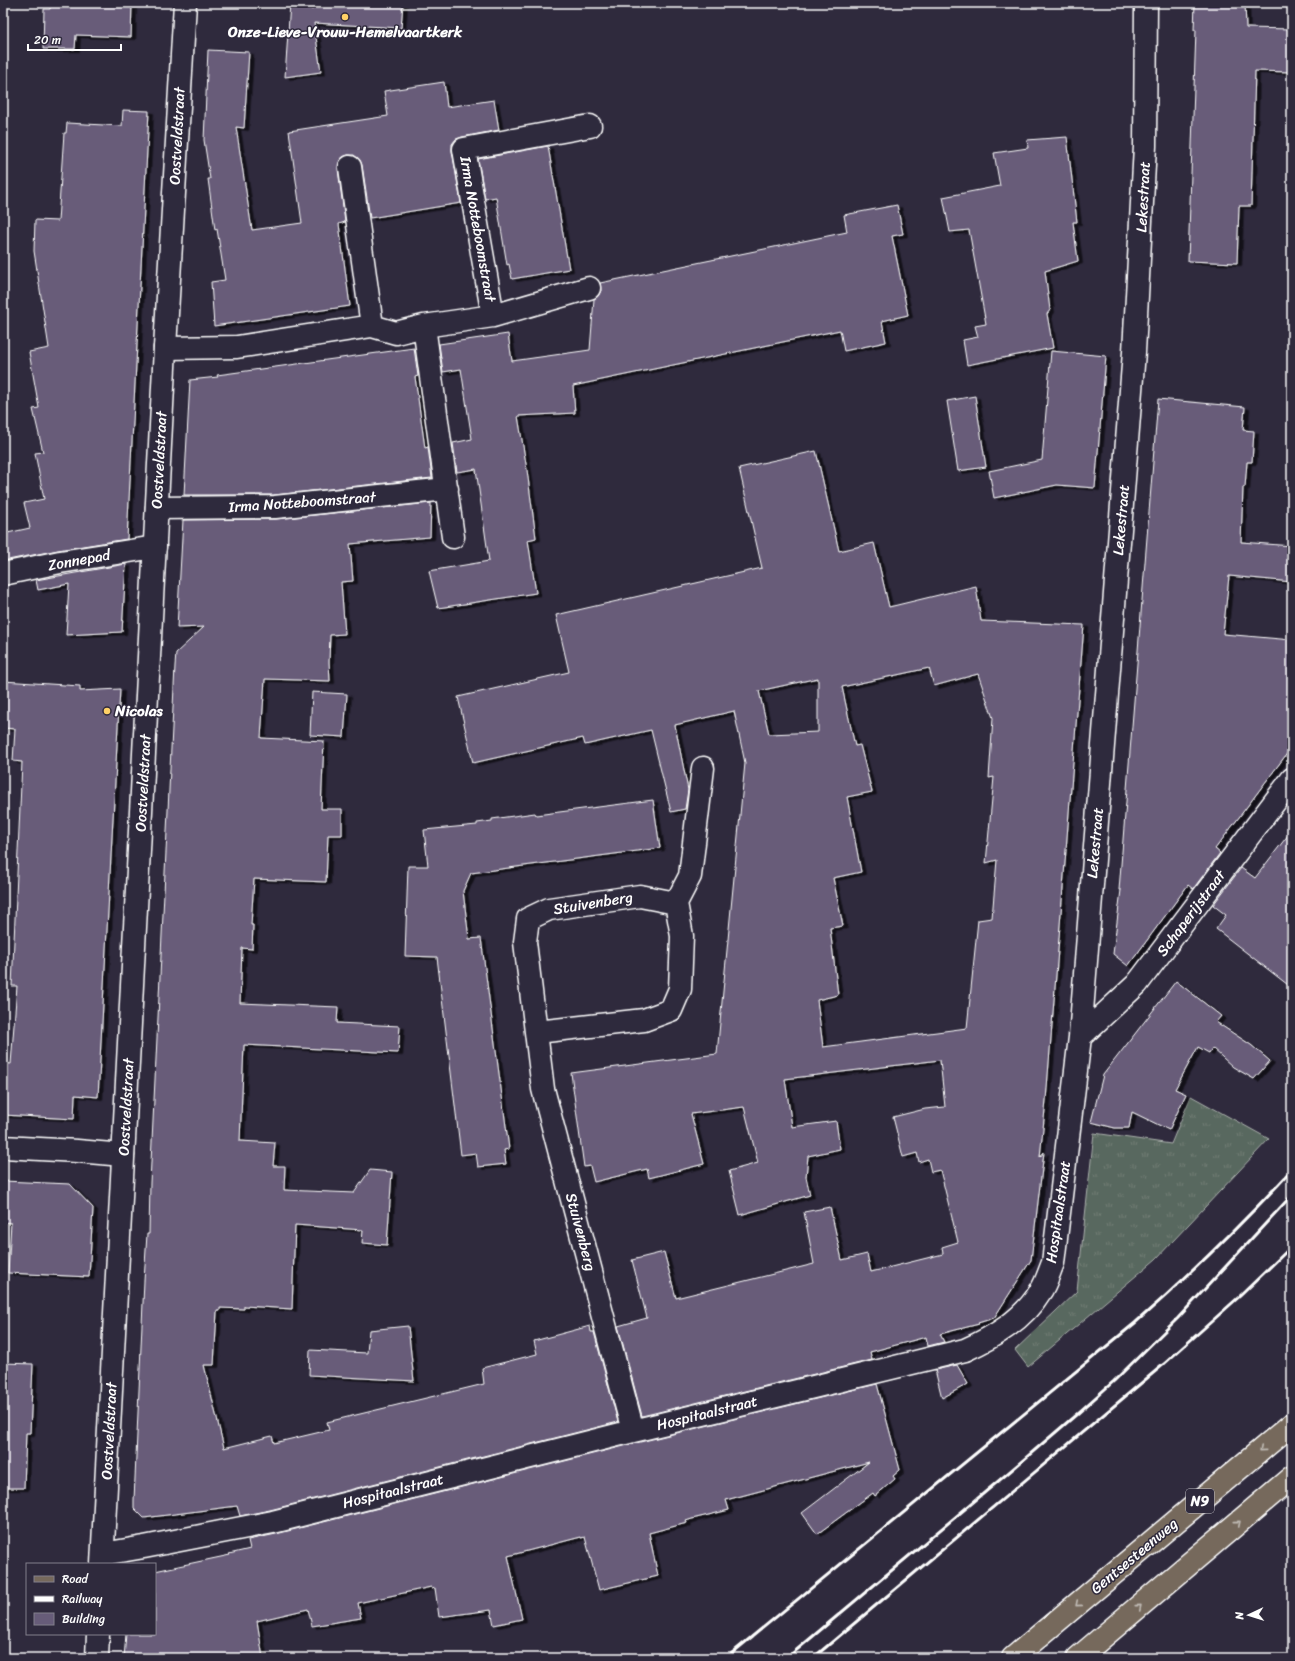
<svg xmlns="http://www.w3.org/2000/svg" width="1295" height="1661" font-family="Sriracha,sans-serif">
<defs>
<pattern id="grass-tufts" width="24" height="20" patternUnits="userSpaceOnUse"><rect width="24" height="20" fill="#59675e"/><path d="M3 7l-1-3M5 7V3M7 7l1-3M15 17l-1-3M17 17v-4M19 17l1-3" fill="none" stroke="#727e76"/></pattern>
<filter id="shadow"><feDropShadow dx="4.5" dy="2.5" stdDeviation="0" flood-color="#0009"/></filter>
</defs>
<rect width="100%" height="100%" fill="#2f2a3d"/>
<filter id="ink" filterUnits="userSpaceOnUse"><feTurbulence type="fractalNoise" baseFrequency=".025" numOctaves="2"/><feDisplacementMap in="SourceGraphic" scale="8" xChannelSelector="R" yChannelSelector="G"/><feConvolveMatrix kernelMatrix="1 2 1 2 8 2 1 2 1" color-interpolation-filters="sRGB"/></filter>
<g filter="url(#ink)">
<path fill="url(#grass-tufts)" stroke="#acb3ae" d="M1191,1096L1269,1139L1156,1259L1028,1367L1015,1350L1077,1291L1094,1133L1171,1144Z"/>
<path fill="#675c79" stroke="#fff" fill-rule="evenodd" filter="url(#shadow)" d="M51,3H132L131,37L76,35L75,49H43L44,9H50Z
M290,3H311L312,10V3H403L401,28L314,23L321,72L285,77Z
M1195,3H1245L1246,28L1292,29V72L1255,71L1251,206H1239L1237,263L1188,261L1196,30H1194Z
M208,50L249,52L244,128L236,127L252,230L302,223L289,131L388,116L384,91L444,82L447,107L494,100L499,130L462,137L456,139L452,144V151L461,203L370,218L362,165L360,160L354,155H348L343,157L339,162L338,169L345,222L339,224L350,306L214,326L211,282L225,280L217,229L215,230L208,179H210L204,140Z
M123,110L149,111L127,539L58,550L3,561V534L30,528L24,503L44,499L35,453L43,452L33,409L39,408L29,352L49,348L34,251L35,220L58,221L64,133H66L67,123L122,126Z
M1067,137L1077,222H1073L1078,261L1045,271L1050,310L1047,314L1053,348L967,365L963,340L978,337L975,326L986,324L969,230L950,232L943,197L1000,186L994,153L1028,148L1027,140Z
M548,146L569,269L512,279L509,264L507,265L496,197L485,199L478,159Z
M897,205L903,234L892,236L908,315L882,321L886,342L844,351L840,330L573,386L575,413L518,416L527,470L536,538L528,540L536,593L438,608L429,571L489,561L476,469L457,472L453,443L472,439L461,369L443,372L439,344L508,334L512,361L590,350L594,299L598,296L601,291L600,283L847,232L844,215Z
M414,348L418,376L415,377L425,448L428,447L432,478L274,495H184L190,380L218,377L217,375Z
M1051,351L1106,356L1095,488L1057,485L994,498L989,471L1042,460Z
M975,396L986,467L958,471L947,401Z
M1158,399L1245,407L1243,430L1254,431L1252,462H1247L1245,487H1243L1241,542L1292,546V582L1229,576L1223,634L1292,640V747L1215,849L1220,853L1193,889L1188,885L1128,966L1113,954L1121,890H1119Z
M816,451L839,551L874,543L889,607L976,586L981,621L1084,625L1046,1100L1040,1157L1044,1152L1031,1260L994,1318L978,1323L979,1324L940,1334L944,1342L928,1346L926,1337L870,1352L872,1360L642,1416L618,1326L647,1318L632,1260L664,1252L676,1298L814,1264L804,1212L830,1207L842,1260L867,1254L871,1272L943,1254L942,1247L958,1242L940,1170L931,1172L928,1159L919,1162L917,1153L903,1157L893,1117L925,1109L945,1107L940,1060L785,1079L792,1127L836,1121L840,1149L808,1156L806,1177L810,1195L740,1215L729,1171L758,1163L744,1107L691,1114L704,1164L649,1178L647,1169L594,1182L590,1166L584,1167L571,1073L717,1054L745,763L734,711L675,725L688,790L685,809L671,812L651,730L585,745L583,738L473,763L458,697L569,672L556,615L762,568L739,468ZM929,668L934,686L978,674L993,718L989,778L994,777L986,863L997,860L992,918L978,920L967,1028L823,1047L817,1000L838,995L830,928L843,926L833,878L861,872L847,797L872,792L860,745L855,746L842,687ZM818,678V732L769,734L759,691Z
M431,503L430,537L350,544L353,581L341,582L345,634L330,635L329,662L330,681L265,679L261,738L324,741L321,809H342V835H328L326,882L254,879L251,925H253L252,949L242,948L240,1003L338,1007L337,1023L400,1026L398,1053L244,1045L240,1141L275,1143L273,1166H285L284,1190L354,1193L370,1170L392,1172L387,1245L362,1243L363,1230L295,1225L292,1309L244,1306V1309L220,1308V1311H217L214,1365H204L224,1448L272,1436L274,1443L329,1430L327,1422L484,1384L482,1368L537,1354L534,1341L590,1326L591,1332H594L618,1422L270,1510L240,1516L237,1506L144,1518L134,1508V1500L144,1281L147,1234H149L150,1183L175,666L176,653L204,627L177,628L183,520L276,519Z
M126,564L122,632L66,635L69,584L38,590L36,580Z
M3,681L80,686V691L120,689L98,1097L75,1095L74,1119L3,1115V1063L11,1064L17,986H12L22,762L13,761L15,729L3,728Z
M312,692L347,694L344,737L310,735Z
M653,800L660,848L471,873L463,891L469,939L481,938L509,1149L504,1150L506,1164L478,1167L476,1153L461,1155L437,957L405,956L408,866H428L424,830L477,825V823L492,821V819L535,813L536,815Z
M1292,830V988L1216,929L1226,915L1213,905L1241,868L1255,878Z
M1176,981L1221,1016L1216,1022L1251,1045L1270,1061L1254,1079L1233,1067L1212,1048L1209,1053L1198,1047L1175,1089L1186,1094L1169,1130L1132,1112L1129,1128H1115L1091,1122L1103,1075Z
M3,1181L70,1184L93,1208L89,1277L8,1273L11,1223L3,1222Z
M408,1326L414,1381L309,1375L310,1350L367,1353L369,1330Z
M3,1363L33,1364L30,1433H26L24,1488H3Z
M957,1365L968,1384L942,1398L935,1370Z
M877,1384L900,1470L893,1476L895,1479L875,1496L873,1493L817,1534L802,1513L869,1462L726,1500L729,1510L692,1519L686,1521L687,1523L649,1533L658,1576L599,1590L585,1537L581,1538V1537L508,1556L522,1619L494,1625L491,1610L439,1617L435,1588L432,1589L431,1587L358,1603L361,1618L312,1626L308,1609L257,1621L263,1658H124L126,1634H155V1571L230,1555L229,1554L250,1549L248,1540L276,1534L636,1443Z"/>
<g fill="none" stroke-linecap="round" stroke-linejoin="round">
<defs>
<path id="minor" d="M589,288L493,316L464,149L590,126
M372,326L396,333L424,326L493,316
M424,326L453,537
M165,348L237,347L372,326L350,167
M157,508L275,507L447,489
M3,574L60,562L155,547
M676,903L690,876L703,768
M537,1032L644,1020L671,1010L680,989L682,936L676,903L640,896L549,909L528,919L525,942L543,1089L633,1431
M1080,1037L1137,984L1292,779
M3,1147L77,1151L123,1155
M103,1554L144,1547L273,1522L633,1431L965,1350C994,1337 1023,1320 1040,1292C1046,1284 1049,1272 1053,1263L1080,1037L1134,352L1145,146L1146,3"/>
<path id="tertiary" d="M102,1564L165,348L185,3
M97,1658L98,1634"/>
<path id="primary" d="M1013,1658L1292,1424
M1078,1658L1292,1477"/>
</defs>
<use href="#minor" stroke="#fff" stroke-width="25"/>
<use href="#tertiary" stroke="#fff" stroke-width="25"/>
<use href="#primary" stroke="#fff" stroke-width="25"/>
<use href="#minor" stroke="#2f2a3d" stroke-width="22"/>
<use href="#tertiary" stroke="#2f2a3d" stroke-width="22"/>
<use href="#primary" stroke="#76695c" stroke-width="22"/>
<path stroke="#fff" stroke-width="3" d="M726,1658L1135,1323C1190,1275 1242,1224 1292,1170
M787,1658L1008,1473L1077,1414L1114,1381L1178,1318L1292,1195
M813,1658L1164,1364L1240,1296L1292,1246"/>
</g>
<defs><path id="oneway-chevron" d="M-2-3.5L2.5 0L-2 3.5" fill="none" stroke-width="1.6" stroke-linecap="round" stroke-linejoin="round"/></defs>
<g stroke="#c1bcb6">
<use href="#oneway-chevron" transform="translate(1262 1449) rotate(140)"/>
<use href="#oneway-chevron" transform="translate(1238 1523) rotate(-40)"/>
<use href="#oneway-chevron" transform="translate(1078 1604) rotate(140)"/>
<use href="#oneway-chevron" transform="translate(1139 1607) rotate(-40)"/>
</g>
</g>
<g fill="#ffd166" stroke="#2f2a3d" stroke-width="1.5">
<circle cx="345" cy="17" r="4"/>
<circle cx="107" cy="711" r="4"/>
</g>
<g text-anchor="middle" stroke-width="3" stroke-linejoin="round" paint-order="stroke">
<rect fill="#2f2a3d" stroke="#c1bfc5" stroke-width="1" x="1186" y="1489" width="28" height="24" rx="3"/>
<g font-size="14" font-weight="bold" fill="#fff">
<text x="1200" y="1506">N9</text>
</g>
<g font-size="15" font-weight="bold" fill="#fff" stroke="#2f2a3d">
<text x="345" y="37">Onze-Lieve-Vrouw-Hemelvaartkerk</text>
<text x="115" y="716" text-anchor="start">Nicolas</text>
</g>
<g font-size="15" fill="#fff" stroke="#2f2a3d">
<text transform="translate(177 136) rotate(-87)" y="5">Oostveldstraat</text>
<text transform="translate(1143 197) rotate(-87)" y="5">Lekestraat</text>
<text transform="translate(478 229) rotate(80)" y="5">Irma Notteboomstraat</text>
<text transform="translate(159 460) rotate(-87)" y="5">Oostveldstraat</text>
<text transform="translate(302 502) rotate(-4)" y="5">Irma Notteboomstraat</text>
<text transform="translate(1121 520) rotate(-85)" y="5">Lekestraat</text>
<text transform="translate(79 560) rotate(-10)" y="5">Zonnepad</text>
<text transform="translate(143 783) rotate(-87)" y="5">Oostveldstraat</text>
<text transform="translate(1095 843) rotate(-85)" y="5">Lekestraat</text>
<text transform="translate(593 903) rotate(-9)" y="5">Stuivenberg</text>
<text transform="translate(1191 913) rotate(-53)" y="5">Schaperijstraat</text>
<text transform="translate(126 1107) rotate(-87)" y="5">Oostveldstraat</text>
<text transform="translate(1058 1212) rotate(-82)" y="5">Hospitaalstraat</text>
<text transform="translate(581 1232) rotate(75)" y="5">Stuivenberg</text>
<text transform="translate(707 1413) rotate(-14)" y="5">Hospitaalstraat</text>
<text transform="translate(109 1431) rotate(-87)" y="5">Oostveldstraat</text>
<text transform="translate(393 1491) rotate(-14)" y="5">Hospitaalstraat</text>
<text transform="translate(1134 1556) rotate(-40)" y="5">Gentsesteenweg</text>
</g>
</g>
<rect width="1295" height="1661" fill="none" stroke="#2f2a3d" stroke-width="16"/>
<rect x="8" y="8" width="1279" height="1645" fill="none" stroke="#fff" stroke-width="1.5" filter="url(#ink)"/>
<rect x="26" y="1563" width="130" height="72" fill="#2f2a3d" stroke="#827f8b"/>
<rect x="34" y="1576" width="20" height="6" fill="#76695c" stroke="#827f8b"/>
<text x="62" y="1583" font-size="12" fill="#ffffff">Road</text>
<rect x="34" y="1596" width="20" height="6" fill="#ffffff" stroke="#827f8b"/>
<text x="62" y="1603" font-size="12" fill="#ffffff">Railway</text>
<rect x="34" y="1613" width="20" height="12" fill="#675c79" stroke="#827f8b"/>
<text x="62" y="1623" font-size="12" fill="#ffffff">Building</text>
<g transform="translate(1249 1615) rotate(266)" stroke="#2f2a3d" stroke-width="3" paint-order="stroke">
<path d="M0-3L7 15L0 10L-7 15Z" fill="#ffffff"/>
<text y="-6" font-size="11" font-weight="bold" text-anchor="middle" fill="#ffffff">N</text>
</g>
<path d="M28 44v6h93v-6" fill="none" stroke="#ffffff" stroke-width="2"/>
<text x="34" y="44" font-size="12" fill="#ffffff" stroke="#2f2a3d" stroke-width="3" paint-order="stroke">20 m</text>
</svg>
